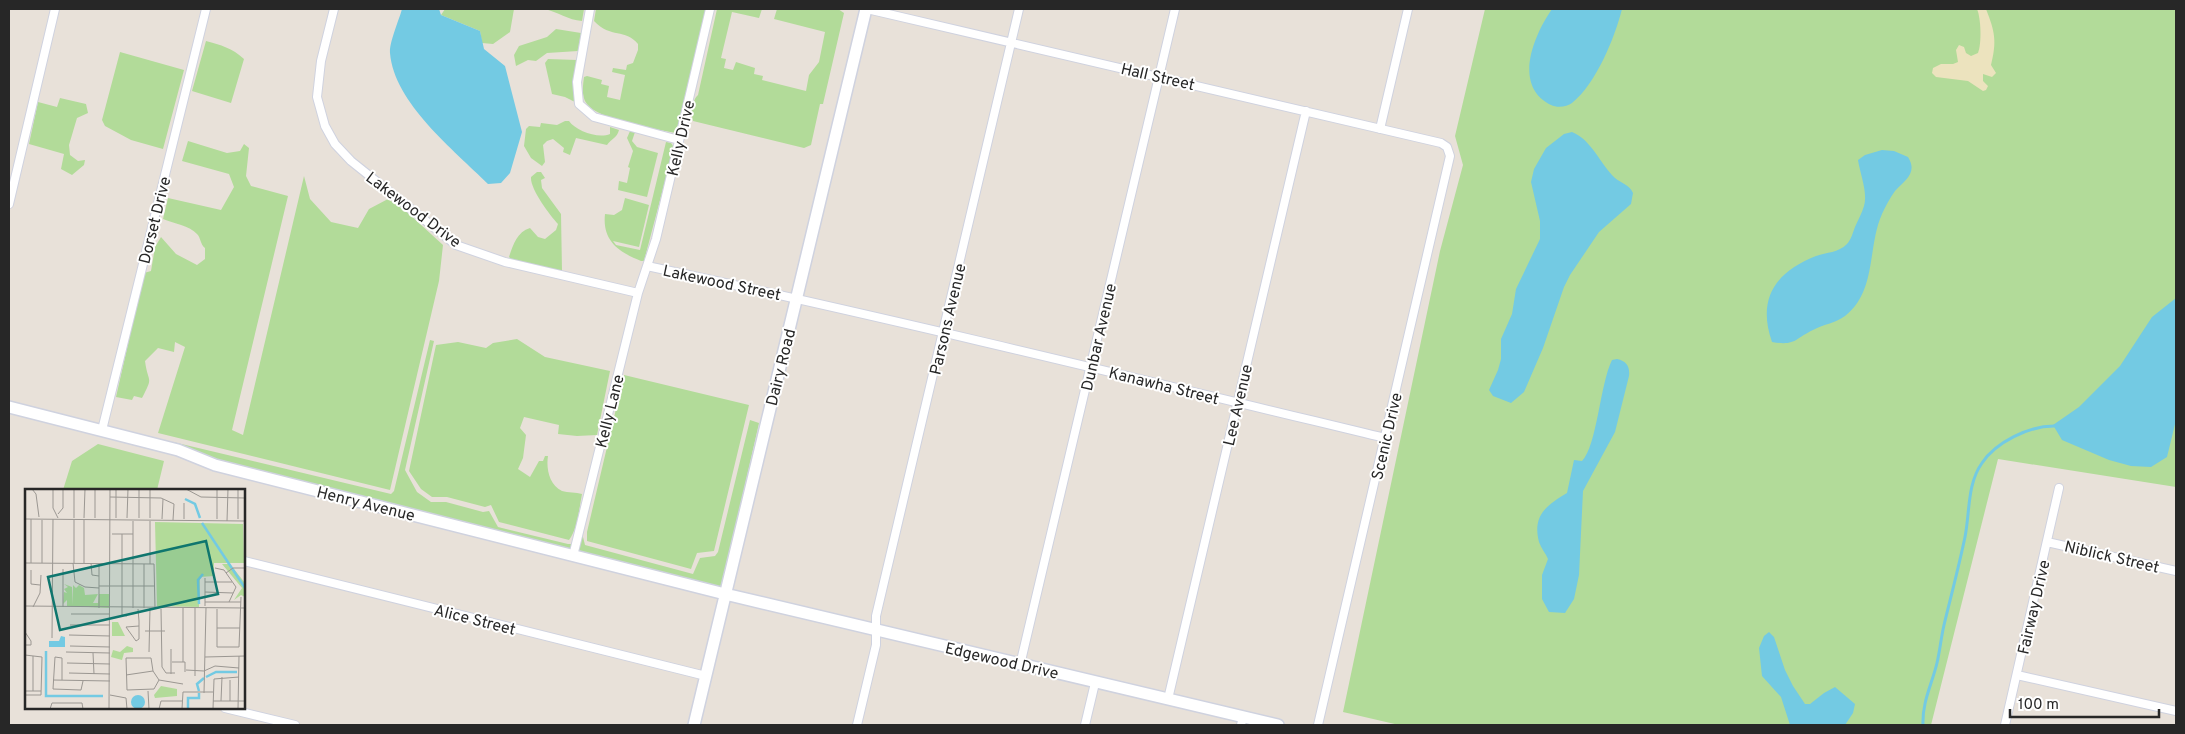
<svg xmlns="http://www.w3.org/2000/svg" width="2185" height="734" font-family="Overpass,sans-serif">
<rect width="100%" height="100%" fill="#e8e1d9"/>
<path fill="#b2db99" d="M445,9H514L510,32L493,44L482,43L480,31L441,15Z
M544,9H584L582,21C568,20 558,12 544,9Z
M596,9H706L676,133C655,129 599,120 587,104C581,97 583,85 584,77L587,76L602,80L601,84L609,86L607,97L620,100L625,75L612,72L613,68L626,70L627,65L633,63L638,50V44C625,28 611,39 594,21Z
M717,9H762L759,18L732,12L721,58L726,59L724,68L733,70L736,62L755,68L754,74L763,76L762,80L806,91L809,75L819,62L825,32L774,19L777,9H838L844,13L823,104H820L811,145L804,148L693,121C691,114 692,100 698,95Z
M1485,9H2176V487L1998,459L1931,725H1399L1343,712L1440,251L1463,165L1455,136Z
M556,29L581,33L578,51L547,53L536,61L528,60L516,66L514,55L519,46L547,37Z
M206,41C221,45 232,48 244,59L231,103L192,91Z
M120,52L184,70L163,149L131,140L105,126L102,120Z
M548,59L577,60L574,78L575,102L565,97L552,94L545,63Z
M60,98L86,104L88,113L77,118L69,145L70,155L78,161L85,160L84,165L72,175L61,169L64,154L29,144L38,102L57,107Z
M565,121H569C576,131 598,139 610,134V127L619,130C617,138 611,139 607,145L576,138L570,155L563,152L564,148L553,139L547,141L543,145L545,162L542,166L531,158L524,146L526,129L529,126L540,127L541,123L557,125Z
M630,131L635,132L632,141L637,147L658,153L647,197L618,190L619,181L627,183L630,168L628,167L633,151L627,138Z
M188,141L227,153L240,151L244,144L249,148L246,176L251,186L288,196L232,430L243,435L304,176L310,199L331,222L358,228L369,209L388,199L408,213L443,245L439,281L390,490L158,433L185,347L175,342L174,352L158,348L145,361C148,384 154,375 142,398L134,396L132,400L116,397L144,273L151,271L155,247L161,237L176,254L197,265L205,259V248C200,244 201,238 197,234C190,226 173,223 163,219L168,198L221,210L234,187L229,174L182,161Z
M666,142L671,143L674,147L644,261H641C619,252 602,241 605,214L614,215L622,210L625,198L649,205L639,247L613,241L616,245L640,250Z
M537,172H541L545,178L541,180L542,188L561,214L562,271L511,259L509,257C513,245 517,232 530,228L538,237L545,239L556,230L558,224C550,215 530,189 531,177Z
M517,339L545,357L610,371L597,435L577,436L558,434L559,425L524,417L520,428L526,435L523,458L518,469L530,477L539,461H543L545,456H548C546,468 549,485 562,491C568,493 576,492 582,494C579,509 578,528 569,540L499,522L491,505L485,507L447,497H432L421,489L409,471L436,345L458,342L486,348L493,343Z
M430,340L434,341L405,470L417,492L431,502H446L483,512L489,511L498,527L568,544H571L577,536L582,533L585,545L693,574L700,558L715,556L718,552L750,420L759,423L722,587L217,460L173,442L391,494L394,491Z
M624,375L749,405L714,551L697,553L691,569L587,541V532Z
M98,444L164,461L157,490H63L72,461Z"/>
<path fill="#ece3be" d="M1977,9H1986C1995,32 1997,41 1991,65L1996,73L1992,77L1983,74V81L1988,86L1986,90L1983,91L1968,81L1936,77L1932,73L1933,68L1941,64H1953L1958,62L1956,50L1959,45L1964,47L1966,53L1971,56L1978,53C1982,44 1981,18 1977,9Z"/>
<path fill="#73cae3" d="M402,9H439L441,15L480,31L484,49L505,66L522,132L510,173L501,183L488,184C454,150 394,103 390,53C389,43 399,20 402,9Z
M1552,9H1622C1615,37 1596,84 1572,103C1567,107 1557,108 1551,105C1512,86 1534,35 1552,9Z
M1572,132C1592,140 1600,164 1615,178C1622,184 1629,184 1633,193L1631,204L1599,232L1570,275L1564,287L1543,348L1524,392L1511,403L1493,396L1489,390L1498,370L1501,359V339L1512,314L1516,289L1540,239V221L1531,182L1534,169L1546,148L1564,134Z
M1882,150L1894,151L1908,157C1918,173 1905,180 1895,191C1890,198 1885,207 1882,214C1867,248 1877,291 1845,316C1836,323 1824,324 1813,330C1794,339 1796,346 1772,342C1757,299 1775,272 1816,256C1827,252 1838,253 1847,244C1851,240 1853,232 1855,227C1858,220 1862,213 1864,206C1868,192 1860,174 1858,160L1865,155Z
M2176,298V420L2167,457L2151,467L2131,466L2109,460L2062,440L2053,425L2079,407L2120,366L2152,317Z
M1617,359C1627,361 1630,367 1629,376L1615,432L1583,491L1579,575L1574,599L1565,613L1549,612L1542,599V575L1548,559C1546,554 1541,548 1539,542C1532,515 1547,505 1567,493L1574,460L1582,461C1597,446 1600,384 1612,360Z
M1769,632L1774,637L1785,670L1793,686L1805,704H1810L1824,693L1835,687L1855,704L1853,713L1845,725H1790L1781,697L1762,676L1759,648L1764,636Z"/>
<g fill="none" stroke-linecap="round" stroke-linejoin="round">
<path stroke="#73cae3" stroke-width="3" d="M1923,725C1922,702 1932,684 1937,663C1940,650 1941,638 1944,625C1951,596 1959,566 1965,537C1970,512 1967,484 1982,463C1996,442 2029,426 2054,426"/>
<defs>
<path id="street" d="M334,9L321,61L317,97L325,126L335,144L351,161L456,245L505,262L638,293
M590,9L577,82L579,104L594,117L679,140
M867,9L1441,143L1447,147L1450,156L1318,725
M1380,129L1408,9
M9,204L55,9
M647,266C894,319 1140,379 1385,438
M102,430L206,9
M2047,542L2176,571
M573,556L638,293L656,239L710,9
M244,561L706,676
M1020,665L1175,9
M2017,675L2176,711
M1168,699L1306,111
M225,708L295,725
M857,725L876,645V616L1019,9
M1085,725L1095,683
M1241,725L1243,717
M2005,725L2059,488"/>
<path id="secondary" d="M9,407L178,450L215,465L725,594L1278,725
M694,725L866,9"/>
</defs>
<use href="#street" stroke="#cfd2df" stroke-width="10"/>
<use href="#secondary" stroke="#cfd2df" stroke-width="14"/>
<use href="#street" stroke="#fff" stroke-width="8"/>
<use href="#secondary" stroke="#fff" stroke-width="11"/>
</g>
<g text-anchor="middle" stroke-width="4" stroke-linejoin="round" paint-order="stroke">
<g font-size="16" fill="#272727" stroke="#fff">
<text transform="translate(1158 76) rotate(13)" y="6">Hall Street</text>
<text transform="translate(680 138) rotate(-77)" y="6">Kelly Drive</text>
<text transform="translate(414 209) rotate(37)" y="6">Lakewood Drive</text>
<text transform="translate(154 220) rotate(-76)" y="6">Dorset Drive</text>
<text transform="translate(722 282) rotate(12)" y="6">Lakewood Street</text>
<text transform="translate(947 319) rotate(-77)" y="6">Parsons Avenue</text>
<text transform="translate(1098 337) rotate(-77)" y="6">Dunbar Avenue</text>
<text transform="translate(780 367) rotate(-76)" y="6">Dairy Road</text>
<text transform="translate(1164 385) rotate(14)" y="6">Kanawha Street</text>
<text transform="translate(1237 405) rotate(-77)" y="6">Lee Avenue</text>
<text transform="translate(609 411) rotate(-76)" y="6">Kelly Lane</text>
<text transform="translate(1386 436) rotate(-77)" y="6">Scenic Drive</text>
<text transform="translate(366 503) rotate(14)" y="6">Henry Avenue</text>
<text transform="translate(2112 556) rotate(13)" y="6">Niblick Street</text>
<text transform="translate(2033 607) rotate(-77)" y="6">Fairway Drive</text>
<text transform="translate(475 619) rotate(14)" y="6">Alice Street</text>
<text transform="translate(1002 660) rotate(13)" y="6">Edgewood Drive</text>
</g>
</g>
<g transform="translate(25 489)">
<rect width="220" height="220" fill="#e8e1d9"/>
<path d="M130,33L218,35L219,74H189V87L175,88L174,118L132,117ZM197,75H205L220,94V108L216,106L209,111L217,99ZM39,95L47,98L48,116V96L51,99L54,96L59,99L60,106L73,105L68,114H73L74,105H84L85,119L42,117V111L38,115L39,103L42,104L39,100L43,98ZM87,133H93L100,147H87ZM102,157L108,159V163L99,164L97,171L86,168L88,161L95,163ZM136,197L152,200V207L130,209L129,206Z" fill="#b2db99"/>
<path d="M36,147L40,148V158H24V152H34ZM106 213a7 7 0 1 1 14 0a7 7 0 1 1-14 0Z" fill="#73cae3"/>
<path fill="none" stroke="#73cae3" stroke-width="2.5" d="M160,10L170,15L175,29M177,34L220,99M174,115L173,91L178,85M21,162V207H78M181,188L191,183H212M174,202L172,195L179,189M163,220V209H174V204"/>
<path fill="none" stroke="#9b9792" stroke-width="1" d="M7,0L11,5L14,28M28,0V19L33,29M161,0L176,8L220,9M85,8L136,9L149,15L148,31M33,25L38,19V0M49,29V0M59,29L60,0M70,29V0M91,29V0M102,29L103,0M114,29V0M125,29V1M0,30L220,32M137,30L138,10M159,30V14M192,30V0M213,30V0M125,32V75M202,32L203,0M87,45H108M97,45V126L102,127M0,74L129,75L130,119M6,74V30M17,74V31M48,74L50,93L60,98L74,99M49,74V31M59,74V31M66,74L67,86L74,87M190,79L199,81L211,98L204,113M6,81V95L15,96M201,84L208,79H219M180,89V117M180,93H207M74,97H130M180,103L208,104M180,113H216M0,117L220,119M8,118L15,104L16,86M38,118V80M74,119V75M108,119V32M119,119V75M170,119V187M113,120L114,132V150L111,152L101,138L114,137M136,120L137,178L141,184H150M192,120V158H214L216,108M46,125H85M45,136H85M192,139H215M120,142H140M0,143L6,152V156H0M44,146L85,147M27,149L28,30M45,157L85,158M41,163L85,164M124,163L125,119M68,164L69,185M0,166L17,168L16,206M180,168L220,167M147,173H160V183M158,173V119M42,174L85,175M161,181L179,182L190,177L214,179M44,184L85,185M146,185V160M101,186L128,182M28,191L85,192M37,191V169L30,168L28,200L56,201L58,192M134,191L129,200L102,201L101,169H126L128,182L134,191L158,195M0,202H16M8,202V167M123,202L124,220M179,204L181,119M0,206H16M85,206L101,209L102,220M188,212H220M196,212L197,188M205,212V191M25,220L27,214H57L58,220M84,220L85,0M134,220L136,212H157M157,220L158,203H188M188,220L189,190L214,188M213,220L214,167"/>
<path fill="#0f766e" fill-opacity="0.15" stroke="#0f766e" stroke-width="2.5" d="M181,52L193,105L35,141L23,88Z"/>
<rect width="220" height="220" fill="none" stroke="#272727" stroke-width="2.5"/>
</g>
<rect width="2185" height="734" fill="none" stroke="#272727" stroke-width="20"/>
<path d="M2010 709v8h149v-8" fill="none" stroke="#272727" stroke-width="2.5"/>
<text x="2018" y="709" font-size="15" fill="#272727" stroke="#ffffff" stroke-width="4" paint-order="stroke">100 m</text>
</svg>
